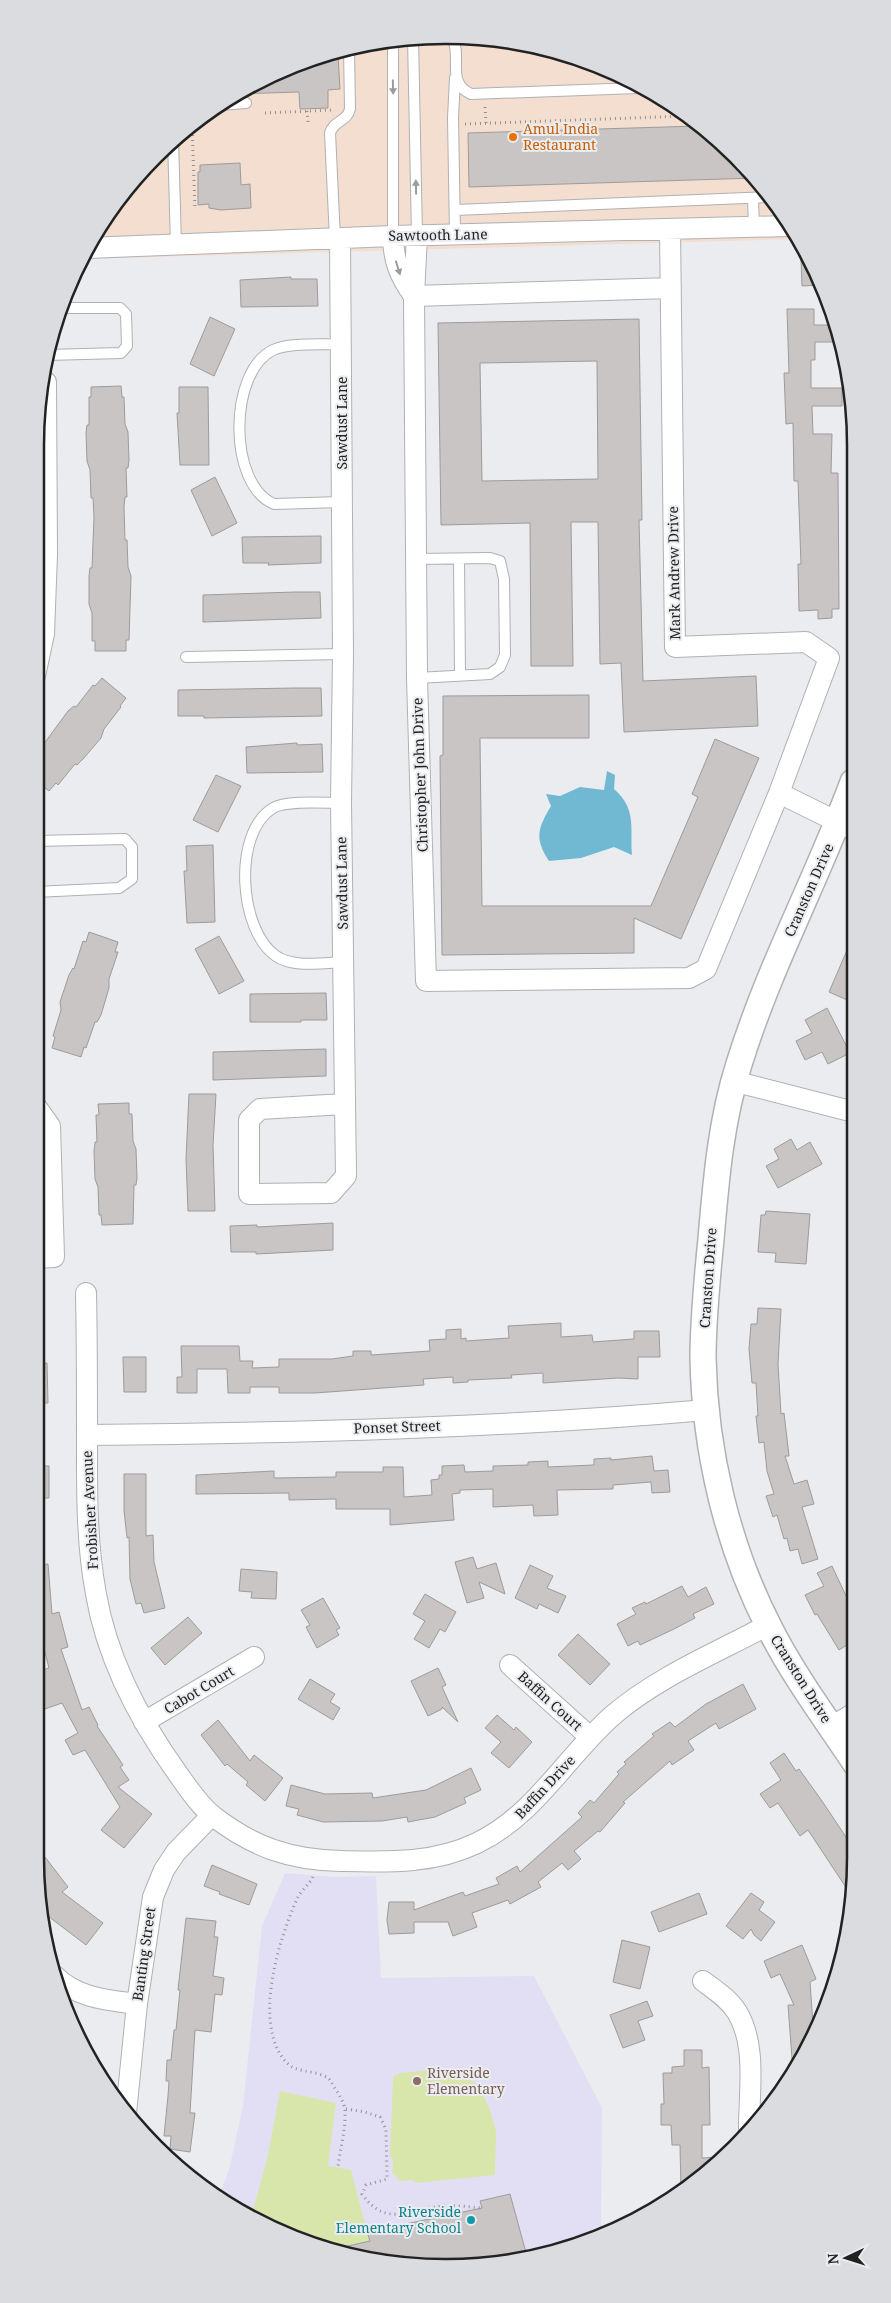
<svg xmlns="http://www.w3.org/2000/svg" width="891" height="2303" font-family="'Noto Serif',serif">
<rect width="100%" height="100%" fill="#ebecef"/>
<path fill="#f3ded0" d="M473,36L552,49L673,104L754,175L797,239L80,259L120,195L175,137L241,90L314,57L392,38Z"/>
<path fill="#e2dff5" d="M285,1873L335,1877L376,1876L381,1978L534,1976L602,2108L601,2237L526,2260L392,2264L314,2246L241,2213L219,2195L229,2170L243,2106L262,1926Z"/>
<path fill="#d8e6ac" d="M442,2069L462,2072L478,2086L489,2107L496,2131L495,2175L416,2183L413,2180L400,2181L392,2172L393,2161L390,2156L393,2077L400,2073Z
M280,2091L336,2103L328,2166L351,2170L373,2255L361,2257L353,2255L351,2245L330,2250L314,2246L251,2218L268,2155Z"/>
<path fill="#71b9d2" d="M607,771L615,775L614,789C637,809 630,828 632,855L614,847L581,858L549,861C534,838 538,828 551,806L546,794L560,796L580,787L604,790Z"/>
<path fill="#c9c5c4" stroke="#9e9b9a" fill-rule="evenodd" d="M320,55H338L340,89L328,90V108L300,109L299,92L235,94Z
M698,126L756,178L469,187L468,133Z
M240,163L241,185L250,184L251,208L221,210L209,208V204L198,205V172H200V165Z
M801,260H811L820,285L802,286Z
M291,277V279H317L318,306L241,307L240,280Z
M787,309H814V325H832L837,342H815V360H811V388H842V406H812L813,434H832L831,473H838L839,609H832V618L818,619V610L799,611L798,564H801L798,481H794L793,423L786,424L784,373H789Z
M210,317L235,329L214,376L190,364Z
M639,319L642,520H639L643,681L756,676L758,726L624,732L621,663L600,664L598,522H571L573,666H531L530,523L441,525L438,323ZM597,361L598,479L482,481L480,363Z
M121,386L122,397H124L125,424L128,432L129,460L128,468H126L127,497H125L124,507L125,540H127L128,567L131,576L129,640H126V651H95V641H92V613L89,604V576L90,568H92L94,517L93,498H91L90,470L87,461L86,433L87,425H89V397H91V387Z
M179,387H208L209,465H180L177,413H179Z
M215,477L237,523L212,536L191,490Z
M321,536V563L268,565L269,563H243L242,537Z
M295,592H320L321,618L203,622V595Z
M102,678L126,698L120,706L121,707L104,729L101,738L83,759L77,765L75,764L58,785L56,783L49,791L35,780V756L68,711L74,706L76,707L93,685L95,686Z
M296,688H321L322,716L204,718V716H178V690Z
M589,695V738H480L482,906H651L698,797L692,794L715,739L759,758L681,939L634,918V953L442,955L440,756L443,755V696Z
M297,743V745L322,744L323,772L247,773L246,747Z
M216,775L241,786L218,832L193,820Z
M213,845L215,922L187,923L184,871H187L186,846Z
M89,932L118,942L115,952H118L109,979V988L101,1015L97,1022H95L86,1048L84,1047L81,1057L52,1048L55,1037L53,1036L61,1010L60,1002L69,975L73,968L74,969L83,941L86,942Z
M854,934V1003L829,992Z
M219,936L244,981L219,994L195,949Z
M326,993L327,1020H301V1022H250V994Z
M827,1008L850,1053L828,1064L822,1052L805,1060L796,1041L812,1033L805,1020Z
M326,1049V1076L213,1080V1052Z
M189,1094H216L213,1145L215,1211H188L186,1159Z
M129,1103V1114H132L133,1141L136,1149L137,1178L136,1185H134L133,1224L102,1225L101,1215H99L98,1187L95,1179L94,1151L95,1142H97L96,1115H99L98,1104Z
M791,1139L797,1150L810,1142L822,1164L778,1188L766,1166L779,1159L774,1149Z
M766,1211L810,1214L806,1264L775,1262L776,1253L758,1252L761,1215H765Z
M333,1223V1250L256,1254V1252H231L230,1226L257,1225V1227Z
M758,1308L781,1309L778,1364L781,1414L784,1413L789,1456H785L794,1484L807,1480L814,1504L802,1507L818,1559L802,1564L798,1549L790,1551L787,1538L784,1539L777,1515L773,1517L766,1496L774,1494L767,1471L764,1442L759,1443L756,1416H758L756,1383H752L749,1349L751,1324H757Z
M561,1323V1337L592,1335L593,1342L634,1339V1331H659L660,1357H638V1379L618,1378L543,1383V1373L511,1375L512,1378L468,1380V1382L453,1383V1377L423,1379L424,1385L315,1393H279V1387H250V1393H228L227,1369H197V1393H177V1377H182L181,1346H239L240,1361H253L252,1368L279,1367V1359H332L353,1356V1351H371V1355L430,1351L429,1340L446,1339V1330L461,1329V1339L466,1338V1341L509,1338L508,1326Z
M123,1357H146V1392H124Z
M47,1363L48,1403H35V1364Z
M652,1456L654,1471L668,1470L670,1492L652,1493L651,1482L613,1485V1489L557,1490L558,1515L534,1516L533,1505L493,1507V1489L460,1490V1493L452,1494L454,1520L390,1525V1509H336V1499L289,1500V1493L196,1494V1475L274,1471V1478L336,1477V1472H383V1467H403L404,1497L432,1495L431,1480L439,1479V1475H442V1466L464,1465L465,1472L493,1471V1466L528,1465V1462L548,1461V1467L594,1465V1459L611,1458V1460Z
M35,1466H49V1498H35Z
M124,1474H146V1536L153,1535L154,1562L165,1608L144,1613L141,1603L136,1604L130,1579L129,1537L127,1538L124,1510Z
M473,1557L477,1569L496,1563L505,1594L479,1582L484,1598L467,1603L455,1562Z
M48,1564L52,1614L59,1612L68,1647L61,1649L82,1710L89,1707L98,1725L97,1726L123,1765L120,1767L129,1780L118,1787L152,1814L124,1848L101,1830L120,1807L85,1750L73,1755L65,1740L78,1733L62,1703L45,1709L38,1687L42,1686L37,1672L49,1668L40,1633L35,1634V1565Z
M530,1565L553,1576L547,1588L566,1596L558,1613L539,1604L537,1609L515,1598Z
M832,1566L855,1615V1640L839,1650L817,1614L815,1615L805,1595L824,1586L817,1573Z
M241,1569L277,1572L276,1599L251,1598L252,1592L239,1591Z
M682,1586L688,1597L706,1587L714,1604L693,1614L695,1618L674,1629L640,1645L638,1641L628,1646L617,1624L636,1614L632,1608L645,1602L646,1604Z
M425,1594L456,1612L445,1632L440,1629L429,1648L414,1639L425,1621L413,1614Z
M323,1598L340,1628L336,1630L339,1635L317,1648L306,1627L310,1625L301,1610Z
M188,1617L202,1633L165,1665L151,1648Z
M578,1634L610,1664L590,1685L558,1655Z
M438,1668L446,1685L442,1687L458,1722L442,1707V1709L428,1716L411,1681Z
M310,1679L335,1694L330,1702L340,1708L333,1720L298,1699Z
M743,1684L756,1709L719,1729L716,1723L688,1741L694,1750L672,1765L670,1761L623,1802L625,1803L600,1832L598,1831L574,1851L581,1859L568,1870L562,1863L538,1882L541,1887L510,1904L508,1900L472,1913L477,1927L453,1936L448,1922H414V1933L389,1934L387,1920L389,1902H414V1910L463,1892L465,1896L499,1884L496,1878L517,1866L520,1872L582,1817L578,1813L590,1800L594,1803L619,1774L617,1772L626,1764L624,1762L654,1736L652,1734L670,1722L675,1727L706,1704Z
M497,1715L514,1730L516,1727L532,1742L509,1768L491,1753L501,1742L485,1728Z
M218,1720L250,1761L254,1755L283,1778L265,1801L246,1785L248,1782L227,1764L225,1766L201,1735Z
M784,1753L796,1771L799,1769L822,1801L856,1852L851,1895L808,1830L800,1836L778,1803L770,1808L760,1794L781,1780L770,1763Z
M471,1768L481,1790L464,1798L466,1803L435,1817L408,1822L407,1817L382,1821L323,1822L297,1815L299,1809L286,1806L291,1785L325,1794L372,1793L373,1798L426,1790Z
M45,1857L68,1887L62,1892L103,1923L86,1945L44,1913L36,1864Z
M212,1865L257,1884L249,1905L219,1894L220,1892L204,1886Z
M699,1893L707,1914L659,1932L651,1912Z
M751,1893L764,1902L759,1910L775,1922L761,1941L754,1935L751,1929L743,1939L726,1926Z
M186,1918L216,1921L214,1937H218L213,1976L224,1978L222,1995L215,1994L211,2032L195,2030L190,2113H195L190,2152L170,2149L171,2136H164L168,2096L169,2081H166L167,2060H171L174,2030H176L180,1990H178Z
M622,1940L650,1947L640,1989L613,1982Z
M802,1945L816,1979L810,1982L814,2038L793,2072L788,2005H794L780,1974L771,1978L764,1961Z
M647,2001L653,2016L638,2021L645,2040L623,2048L610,2015Z
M684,2050H702V2068L709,2067L710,2125H702V2158L718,2157L681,2192L680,2145H672L671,2125H661V2104H664L663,2073H672V2067L684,2066Z
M510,2194L528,2260L392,2264L330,2250L370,2241L367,2232L482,2208L480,2201Z"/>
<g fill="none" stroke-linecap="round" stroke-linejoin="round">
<defs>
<path id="service" d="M452,37C463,57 445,82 471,94L638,88
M393,38V236
M413,38L417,236
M455,78L453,118L455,235
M220,105L246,103
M173,139L176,245
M753,198L754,227
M455,210L769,197
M335,239L330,133C334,120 347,122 350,109L349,49
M342,344C323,345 289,342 273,350C228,372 228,485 274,504L342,502
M47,355L121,353L127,346L126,314L120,308H61
M45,367L46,382
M416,559L490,558L500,561L504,579L505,655L500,667L490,674L417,678
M459,559L460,676
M186,657L343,654
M341,803C324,803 287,800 273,808C232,833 239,931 276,956C293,968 323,963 343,962
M35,841L125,839L132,847V879L119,888L35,892"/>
<path id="minor" d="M393,236C393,260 400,277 414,296
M417,236L414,296L417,678L426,981L689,978L706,969L779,793L829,658L806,642L675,647L670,229
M340,239L343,654L341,803L346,1176L331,1193L249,1194V1120L260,1109L344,1104
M87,248L393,236L788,226
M414,296L671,288
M35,676L44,634L47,554L46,382
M779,793L854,830
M733,1081L854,1112
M35,1105L50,1126L54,1257L35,1258
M86,1293C87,1339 87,1386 87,1432C87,1486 86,1541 96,1594C107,1659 140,1721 178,1774C188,1788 199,1805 213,1816C253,1847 290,1860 341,1861C387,1862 434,1864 477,1843C535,1815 565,1758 612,1716C657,1677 716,1653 768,1625
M87,1435C294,1433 501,1428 706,1410
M510,1665L590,1737
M144,1722L254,1657
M831,1727L856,1712
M55,1976C77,1998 107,2000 137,2004
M703,1981C715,1990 729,1999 737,2012C757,2045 749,2091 749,2128
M126,2113L137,2004L153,1897L164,1870L176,1852L212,1815"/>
<path id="tertiary" d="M853,782C818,877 769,967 739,1064C721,1120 716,1180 711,1239C707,1279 703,1319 703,1359C705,1451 727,1545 769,1627C793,1675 826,1719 856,1764"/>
</defs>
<use href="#service" stroke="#afb1b3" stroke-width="12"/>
<use href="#minor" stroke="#afb1b3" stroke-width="22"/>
<use href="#tertiary" stroke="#afb1b3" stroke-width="28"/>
<path stroke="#919193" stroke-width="3" stroke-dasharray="1 4" stroke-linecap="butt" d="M485,107L486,123
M307,111L308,122
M265,113L333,110
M465,124L687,116
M192,125L195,210
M313,1877C309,1885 301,1890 297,1899C279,1939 252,2024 286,2062C296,2073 312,2070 324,2076C330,2078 331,2082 334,2087C338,2093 345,2103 345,2111C346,2129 340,2149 338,2167
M346,2109L365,2112L380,2117L386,2129L387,2179L366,2185L362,2194C387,2230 412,2207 446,2206C458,2205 470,2207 482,2208"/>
<use href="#service" stroke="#fff" stroke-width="10"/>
<use href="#minor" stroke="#fff" stroke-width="20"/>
<use href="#tertiary" stroke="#fff" stroke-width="25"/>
</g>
<defs><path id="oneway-solid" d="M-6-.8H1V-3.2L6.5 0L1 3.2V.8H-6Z" transform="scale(1.25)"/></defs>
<g fill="#9c9c9c">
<use href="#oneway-solid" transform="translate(393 87) rotate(89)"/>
<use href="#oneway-solid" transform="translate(416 187) rotate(-91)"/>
<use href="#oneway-solid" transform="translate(398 268) rotate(73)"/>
</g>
<circle fill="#e8710a" stroke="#ebecef" stroke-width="2" cx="513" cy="137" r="5"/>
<circle fill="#8d6e63" stroke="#ebecef" stroke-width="2" cx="417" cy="2081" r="5"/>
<circle fill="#0f9aa8" stroke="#ebecef" stroke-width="2" cx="471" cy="2220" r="5"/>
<g text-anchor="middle" stroke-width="4" stroke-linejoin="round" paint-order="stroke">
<g font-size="14" fill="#c56008" stroke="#ebecef" text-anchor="start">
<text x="523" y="134">Amul India<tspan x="523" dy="16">Restaurant</tspan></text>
</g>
<g font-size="14" fill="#222223" stroke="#ebecef">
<text transform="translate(438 235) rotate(-1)" y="5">Sawtooth Lane</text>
<text transform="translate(342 423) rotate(-90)" y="5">Sawdust Lane</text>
<text transform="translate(674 573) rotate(-91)" y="5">Mark Andrew Drive</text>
<text transform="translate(420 775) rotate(-92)" y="5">Christopher John Drive</text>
<text transform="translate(342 883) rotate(-91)" y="5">Sawdust Lane</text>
<text transform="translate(809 890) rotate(-66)" y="5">Cranston Drive</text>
<text transform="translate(708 1278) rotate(-86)" y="5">Cranston Drive</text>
<text transform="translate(397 1427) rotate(-2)" y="5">Ponset Street</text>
<text transform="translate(90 1510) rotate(-93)" y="5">Frobisher Avenue</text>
<text transform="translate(801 1679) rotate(58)" y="5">Cranston Drive</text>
<text transform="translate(199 1690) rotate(-31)" y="5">Cabot Court</text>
<text transform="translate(550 1701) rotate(42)" y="5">Baffin Court</text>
<text transform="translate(545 1787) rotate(-47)" y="5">Baffin Drive</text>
<text transform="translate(144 1954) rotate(-82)" y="5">Banting Street</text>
</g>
<g font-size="14" fill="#785e54" stroke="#ebecef" text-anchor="start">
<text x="427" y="2078">Riverside<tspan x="427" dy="16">Elementary</tspan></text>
</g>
<g font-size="14" fill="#0d838f" stroke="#ebecef" text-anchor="end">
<text x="461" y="2217">Riverside<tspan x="461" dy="16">Elementary School</tspan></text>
</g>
</g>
<path d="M0 0H891V2303H0ZM445 44H446A401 401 0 0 1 847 445V1858A401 401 0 0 1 446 2259H445A401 401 0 0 1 44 1858V445A401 401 0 0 1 445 44Z" fill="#dbdcdf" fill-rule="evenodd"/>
<path fill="none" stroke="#222223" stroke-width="2.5" d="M445 44H446A401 401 0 0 1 847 445V1858A401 401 0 0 1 446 2259H445A401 401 0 0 1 44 1858V445A401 401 0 0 1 445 44Z"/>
<g transform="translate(846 2258) rotate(266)" stroke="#ebecef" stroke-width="4" paint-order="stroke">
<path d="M0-4L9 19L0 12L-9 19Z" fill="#222223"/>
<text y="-8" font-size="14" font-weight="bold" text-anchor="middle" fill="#222223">N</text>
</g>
</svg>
